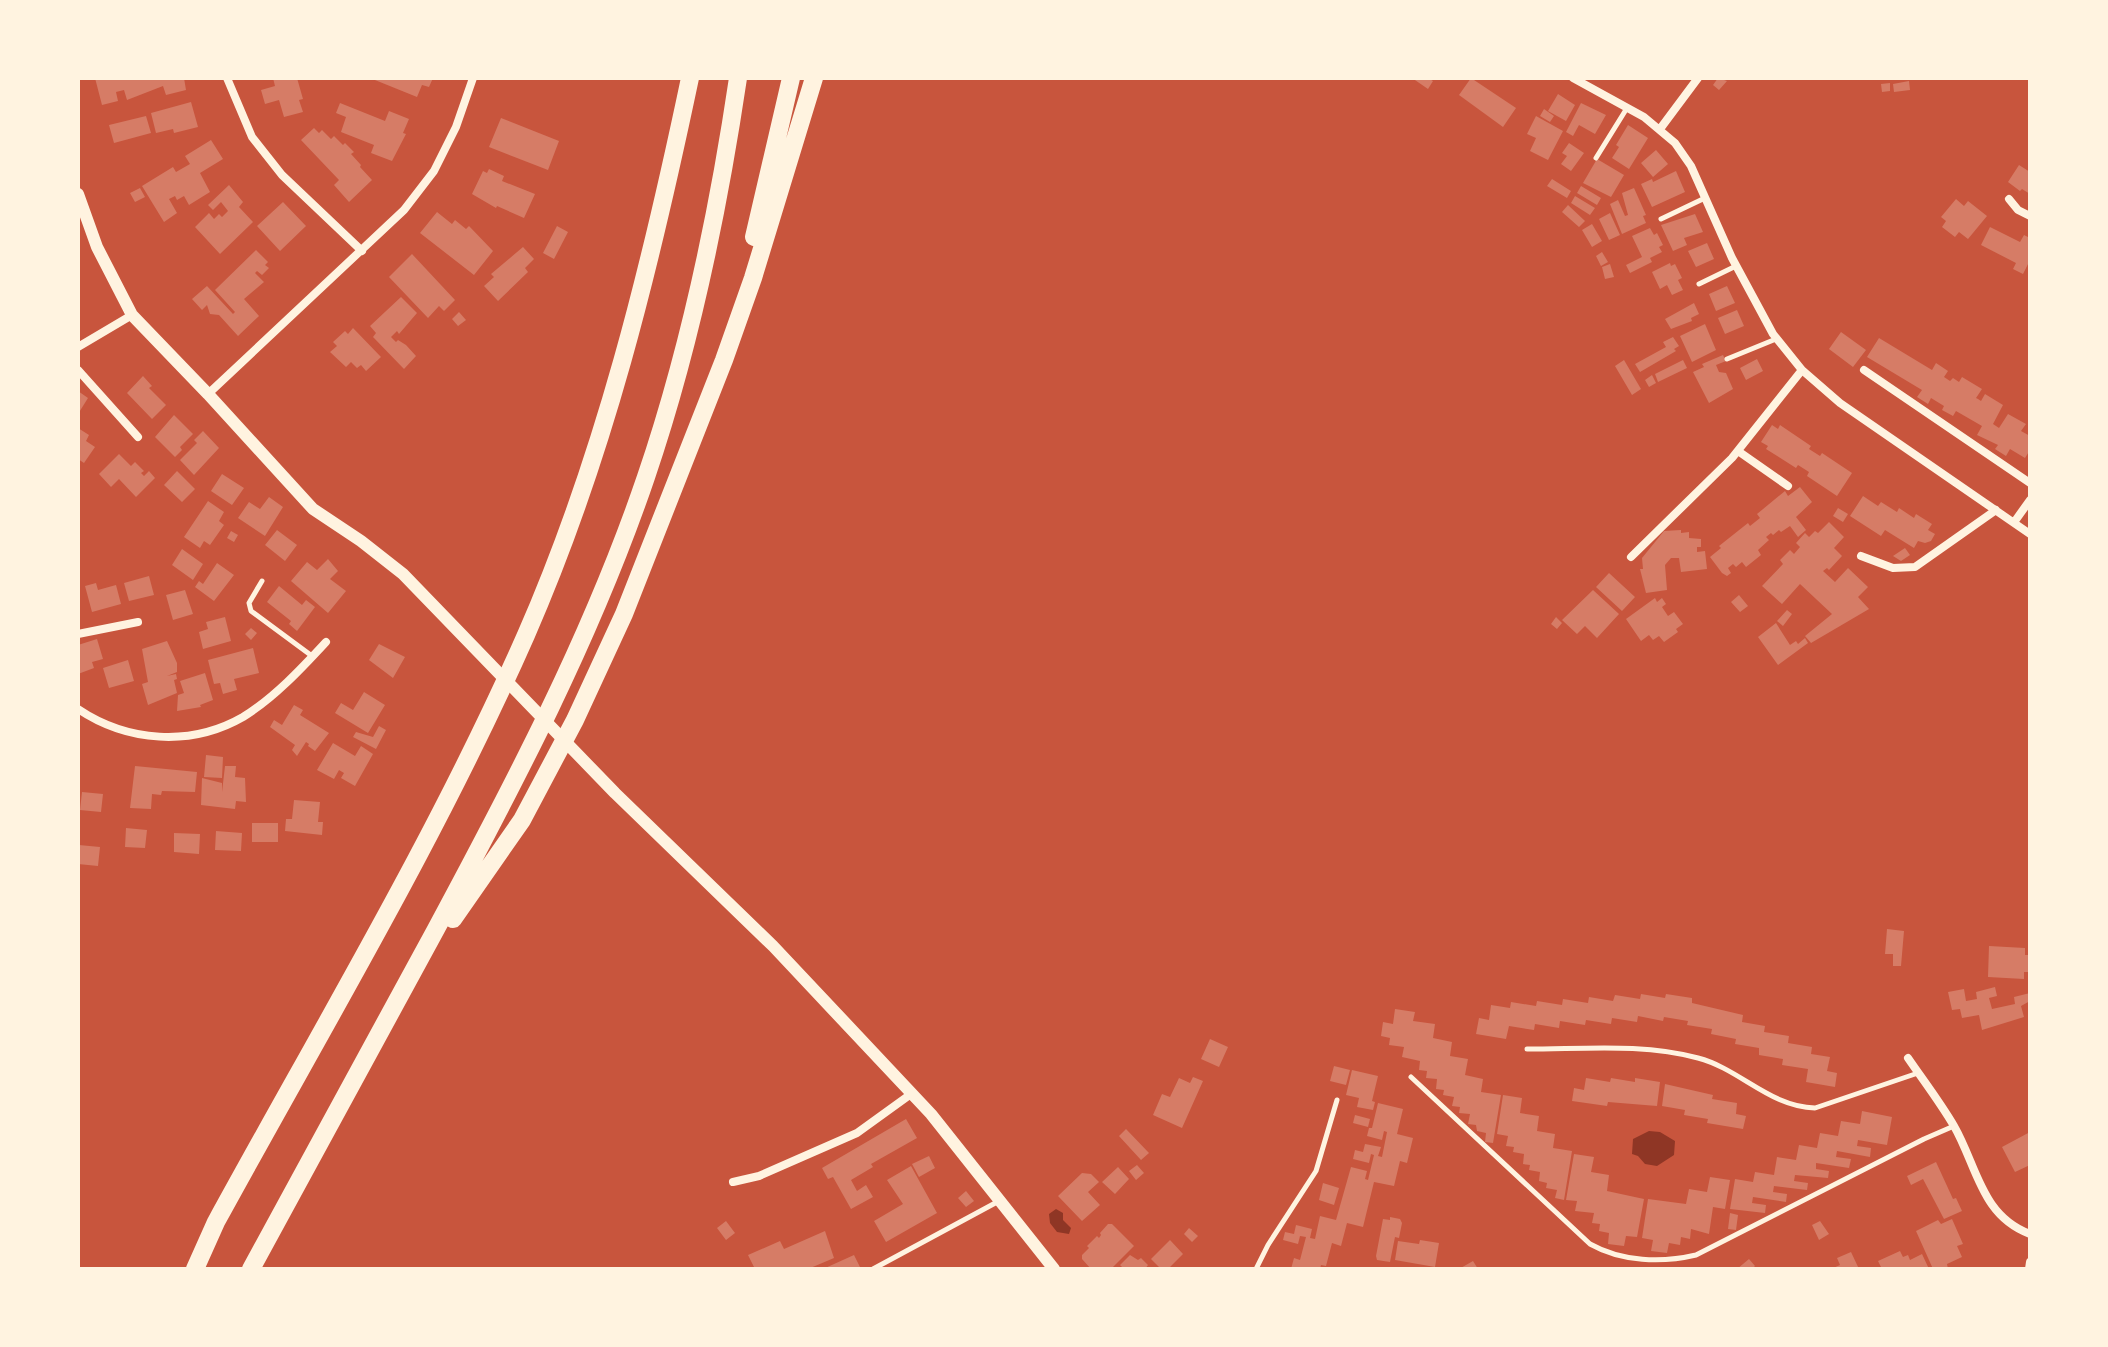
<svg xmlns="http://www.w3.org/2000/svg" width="2108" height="1347" font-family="Roboto,sans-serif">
<rect width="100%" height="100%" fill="#c8553d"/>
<path fill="#8f3625" d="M1649,1131L1660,1132L1675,1141L1674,1155L1657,1166L1645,1164L1638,1156L1632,1154L1633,1139Z
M1056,1209L1063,1213V1220L1071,1228L1069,1234L1057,1232L1050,1223L1049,1214Z"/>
<path fill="#d67c66" d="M95,78H184L186,90L166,95L163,86L127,100L124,90L116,92L118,101L102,105Z
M273,78H297L303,99L299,100L303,112L284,117L279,100L265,104L261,90L275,86Z
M370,78H433L429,87L422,85L417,97Z
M1412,78H1428L1433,81L1428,89Z
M1471,78L1516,108L1503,127L1459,95Z
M1718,78L1727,81L1719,90L1713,85Z
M1909,81L1910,90L1894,92L1893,84Z
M1890,83V91L1882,92L1881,84Z
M1558,94L1575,105L1566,121L1548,111Z
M191,102L198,127L174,133L173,129L156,133L151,113Z
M340,103L385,121L389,111L409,119L403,133L406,134L392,161L371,153L374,145L341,132L346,117L336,113Z
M1581,103L1606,115L1595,134L1579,125L1573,136L1566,132Z
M1544,109L1554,116L1550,122L1540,116Z
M146,116L151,133L114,143L109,125Z
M1536,116L1563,131L1548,160L1530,151L1536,138L1527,134Z
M501,118L559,141L548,170L489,147Z
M1628,125L1648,138L1629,169L1612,158L1619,147L1616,145Z
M314,128L319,133L322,130L331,139L334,136L343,145L345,143L354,152L351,154L361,165L360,167L372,180L349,202L334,185L339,180L301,140Z
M211,140L223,159L200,173L210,192L189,205L184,196L177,200L175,196L169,199L177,213L164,222L142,186L173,167L176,172L190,164L185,156Z
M1569,143L1584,153L1571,171L1561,164L1567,156L1562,153Z
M1656,150L1668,164L1653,177L1641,163Z
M1597,159L1624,175L1611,197L1583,183Z
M2019,165L2030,172V194L2022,189L2020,191L2008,182Z
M489,169L504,176L502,181L535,194L524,218L497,206L496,208L472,194L483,171L487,173Z
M1676,171L1685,192L1652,207L1641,184L1652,179L1653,182Z
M1552,179L1571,191L1567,198L1547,186Z
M229,185L243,202L239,207L253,222L220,254L195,227L209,213L214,219L219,214L222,217L228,211L221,202L213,210L208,205Z
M1581,186L1601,198L1597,205L1577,193Z
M140,188L145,197L135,202L130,193Z
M1634,188L1646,215L1643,216L1646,223L1622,234L1610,204L1618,200L1625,216L1628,215L1622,193Z
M1575,196L1595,208L1590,215L1571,203Z
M1956,199L1964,206L1968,201L1987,216L1968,239L1959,232L1955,237L1942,227L1946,221L1941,217Z
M283,202L306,226L280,251L257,226Z
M1568,205L1585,221L1579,227L1562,212Z
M437,212L452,224L455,220L466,229L469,226L493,251L474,275L420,233Z
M1610,213L1620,235L1609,240L1599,219Z
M1695,214L1703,232L1684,238L1687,245L1673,251L1661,225Z
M1592,224L1602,241L1592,247L1582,230Z
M557,226L568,232L554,259L543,253Z
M1990,227L2020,242L2024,235L2030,238V260L2023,274L2013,269L2016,263L1981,245Z
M1650,228L1654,235L1657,233L1663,245L1659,247L1662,252L1650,258L1652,262L1630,273L1626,265L1642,257L1632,236Z
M1707,243L1714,259L1696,267L1688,251Z
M523,247L534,259L525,268L528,272L498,301L484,286L494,277L491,274Z
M256,250L268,262L265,265L269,268L262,275L257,271L255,273L264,282L244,299L259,316L238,336L219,315L210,314L207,305L202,310L192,299L207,286L233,314L235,312L215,290Z
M1602,252L1608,262L1601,266L1596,256Z
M412,254L455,300L444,311L439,306L428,318L389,277Z
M1670,263L1671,266L1675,264L1682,278L1678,280L1683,290L1672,295L1667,285L1660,289L1652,272Z
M1610,264L1614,277L1605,279L1602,267Z
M1727,286L1735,303L1716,311L1709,294Z
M401,297L417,313L399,334L397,331L391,337L396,342L398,340L406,345L416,356L404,369L373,337L376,333L370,326Z
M1694,303L1699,314L1691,318L1692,321L1671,329L1665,319Z
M1737,310L1744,326L1725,334L1718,318Z
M459,312L466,320L458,326L452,319Z
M1705,324L1716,350L1692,362L1680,336Z
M353,328L381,357L366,371L361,365L357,368L351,362L346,367L330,352L337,346L333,342L345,331L348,334Z
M1841,332L1866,350L1853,367L1829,349Z
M1673,337L1679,346L1674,349L1676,351L1640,372L1635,364L1666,347L1663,342Z
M1879,338L1932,370L1936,363L1948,371L1944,377L1950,381L1953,378L1959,382L1962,377L1982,389L1976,398L1978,399L1981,401L1985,394L2003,405L1993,424L1999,428L2008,414L2026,424L2021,431L2030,436V450L2025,458L2010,449L2006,456L1995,449L1998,445L1977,435L1982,426L1956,411L1953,416L1942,410L1944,406L1931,398L1928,404L1917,397L1922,390L1867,357Z
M1723,355L1726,361L1716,365L1719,372L1726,373L1733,389L1709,403L1693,372L1704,367L1702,364Z
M1757,359L1763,371L1746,380L1740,368Z
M1624,360L1641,389L1632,395L1615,366Z
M1683,360L1687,368L1658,382L1655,374Z
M1652,375L1656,383L1649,387L1645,380Z
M143,376L152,386L149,388L166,405L152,419L127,393Z
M78,391L88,398L78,414Z
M174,415L193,434L180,447L182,450L175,457L155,437Z
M1772,425L1778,429L1780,425L1811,446L1809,449L1820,456L1822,453L1852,473L1837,496L1807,476L1809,472L1798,465L1796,468L1766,449L1768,446L1761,442Z
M78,428L89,435L86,441L95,447L84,463L78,459Z
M203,431L219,448L194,475L180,460L197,443L194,440Z
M119,454L131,466L135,462L144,471L141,473L144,476L149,471L155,478L136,497L119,479L111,487L99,474Z
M177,471L195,489L182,502L164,485Z
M222,474L244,488L232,505L211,491Z
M1800,487L1812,502L1796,517L1806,530L1798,537L1790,526L1781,532L1779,530L1773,535L1771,533L1766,537L1769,540L1758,550L1761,555L1746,567L1742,562L1736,567L1733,564L1728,568L1731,573L1727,576L1722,573L1710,557L1721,548L1719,546L1748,523L1750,526L1760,518L1757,514L1785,491L1788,496Z
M1863,496L1878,506L1881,502L1897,512L1899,508L1914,518L1916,514L1932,524L1928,530L1935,534L1931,541L1925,543L1918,541L1914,548L1885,530L1881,536L1850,516Z
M269,497L283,507L265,536L238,518L249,502L260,509Z
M208,501L224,512L219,521L224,525L210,545L204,541L200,548L184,537Z
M1838,508L1848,514L1843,522L1833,516Z
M1829,522L1844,537L1834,548L1842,556L1829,570L1827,568L1823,571L1835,582L1848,568L1868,587L1858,597L1869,609L1811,643L1805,636L1832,614L1800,584L1782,604L1762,586L1783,564L1780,560L1790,550L1794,554L1800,547L1796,543L1805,533L1809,537L1815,531L1818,533Z
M277,530L297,545L285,561L265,545Z
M1681,530V533L1689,532V538L1701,539V547H1697V552L1705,551L1707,569L1681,572L1679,558H1671L1665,565L1667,590L1646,593L1640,569H1643L1642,558L1664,531Z
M231,531L238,535L234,542L227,538Z
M1905,548L1910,555L1901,561L1893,556Z
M182,549L203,564L193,580L172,565Z
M328,559L338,571L330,579L346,591L328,613L291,581L307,562L317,570Z
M217,563L234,575L214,601L195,587L199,581L203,584Z
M1609,573L1635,597L1622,611L1596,587Z
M149,576L154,595L129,601L124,583Z
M96,583L98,590L116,585L121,604L92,612L85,586Z
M279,586L302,605L306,600L315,607L297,631L289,624L291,621L267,602Z
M185,590L193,614L173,620L166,595Z
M1593,590L1619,614L1597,638L1585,626L1577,634L1562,620Z
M1739,595L1748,606L1740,612L1731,602Z
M1655,598L1657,602L1662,598L1666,604L1662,607L1668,616L1674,612L1683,624L1676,629L1678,632L1664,642L1659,636L1653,640L1649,635L1641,641L1626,619Z
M1787,610L1792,614L1783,626L1777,621Z
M225,617L231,641L203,649L199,632L208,629L206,622Z
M1556,617L1562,623L1557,629L1551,624Z
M1776,623L1790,645L1796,641L1798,644L1805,638L1808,643L1778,665L1758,637Z
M251,628L257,633L251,640L245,634Z
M97,639L103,659L92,662L94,668L78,674V645Z
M167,641L177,663V672L167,676L176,674L177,679L174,680L177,693L148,705L142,684L148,682L142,649Z
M379,644L405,657L393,678L369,660Z
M253,648L259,673L234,679L237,690L223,694L220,683L214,684L208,660Z
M128,660L134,681L109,688L103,668Z
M205,673L213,700L200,705L201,707L177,711L178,695L184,693L180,681Z
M364,692L385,705L368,733L335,713L341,703L353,710Z
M294,705L303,710L300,715L329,733L315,751L308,746L309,744L306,742L297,756L292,750L295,745L270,727L274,720L282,725Z
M379,726L386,730L376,749L353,737L356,732L373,737Z
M333,743L355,756L361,746L373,754L355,786L341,778L344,773L339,770L334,779L317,770Z
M206,755L223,757L222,778L204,777Z
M135,766L197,772L195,792L162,791L161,795L152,794L151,809L130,808Z
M225,766H236L235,777L245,778L246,802L236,801L235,809L201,805L202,778L222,783V792Z
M82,792L103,794L101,812L80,810Z
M294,800L320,802L318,822H323L322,835L285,831L286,819H292Z
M252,823H278V842H252Z
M126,828L147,830L145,848L125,847Z
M216,831L242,833L241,851L215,850Z
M174,833L200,834L199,854L174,852Z
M79,845L100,847L98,866L78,864Z
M1887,929L1904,931L1901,966H1893V954H1885Z
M1989,946L2025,948V955H2030V960L2029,972H2024V979L1988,977Z
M1995,987L1997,996L1989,998L1992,1009L2015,1004L2014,997L2030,993V1001L2021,1006L2024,1017L1982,1030L1979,1015L1962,1018L1960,1009L1952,1010L1948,992L1964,989L1966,1001L1977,999L1976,992Z
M1641,994L1665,998L1666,994L1692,998V1003L1743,1015L1742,1022L1765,1026L1764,1032L1789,1036L1788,1043L1812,1047L1811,1054L1830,1057L1827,1071L1837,1073L1835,1087L1806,1082L1808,1069L1782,1065L1783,1059L1759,1055V1048L1735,1044L1736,1039L1711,1034L1712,1029L1687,1025L1688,1021L1664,1017L1663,1021L1638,1016L1637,1022L1612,1018L1611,1024L1586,1020L1585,1025L1560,1021L1559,1028L1535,1024L1534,1030L1509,1026L1506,1039L1476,1034L1479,1018L1489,1020L1491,1005L1510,1008L1511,1002L1536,1006L1537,1001L1562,1005L1563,999L1588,1003L1589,997L1613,1001L1615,995L1640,999Z
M1395,1009L1415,1012L1413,1021L1435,1024L1433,1038L1452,1042L1450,1056L1468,1059L1465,1075L1483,1079L1481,1092L1501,1095L1493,1143L1485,1142L1486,1133L1477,1131L1476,1125L1468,1124L1470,1114L1459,1113L1460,1107L1452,1106L1454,1097L1443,1095L1444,1090L1436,1089L1437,1079L1426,1078L1427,1071L1419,1070L1420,1061L1402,1057L1404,1047L1389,1045L1390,1038L1381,1036L1383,1022L1393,1024Z
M1210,1039L1228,1047L1219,1067L1201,1059Z
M1334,1066L1350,1070L1346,1085L1330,1081Z
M1352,1070L1378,1076L1372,1101L1375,1102L1373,1110L1357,1107L1359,1098L1346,1095Z
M1193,1077L1203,1081L1182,1128L1153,1115L1162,1094L1170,1097L1179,1078L1190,1083Z
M1586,1078L1610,1082L1611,1078L1635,1082V1078L1660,1082L1657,1106L1608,1102L1607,1106L1572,1101L1574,1088L1584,1090Z
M1665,1084L1713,1095L1712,1099L1737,1103L1736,1114L1746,1116L1743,1129L1707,1123L1708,1119L1684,1115L1685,1110L1662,1106Z
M1503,1095L1522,1098L1520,1113L1539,1116L1537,1131L1555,1134L1553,1148L1572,1151L1564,1200L1555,1198L1557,1190L1546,1188L1547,1183L1539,1181L1540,1172L1529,1170L1530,1165L1523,1164L1524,1154L1513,1152L1514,1147L1506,1146L1508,1136L1497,1134Z
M1378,1103L1403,1109L1397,1134L1413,1138L1407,1163L1400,1161L1394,1186L1374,1182L1363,1227L1347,1223L1341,1246L1332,1243L1326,1266L1321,1265L1320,1269H1291L1294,1258L1300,1260L1306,1237L1300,1236L1298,1244L1283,1240L1285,1232L1294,1234L1296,1225L1312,1229L1310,1238L1315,1239L1320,1216L1336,1220L1351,1167L1367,1171L1365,1179L1368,1180L1374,1155L1371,1154L1369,1163L1353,1159L1355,1150L1363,1152L1365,1144L1381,1147L1378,1156L1382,1157L1387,1132L1384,1131L1382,1140L1367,1136L1369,1128H1372Z
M1862,1111L1892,1117L1887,1145L1858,1140L1857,1146L1871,1148L1870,1157L1837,1151L1836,1157L1851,1159L1849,1168L1816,1163V1169L1829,1171L1828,1178L1795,1175L1794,1181L1808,1183L1807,1190L1774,1186L1773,1192L1787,1194L1786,1202L1753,1197L1752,1203L1766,1205L1765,1213L1730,1209L1735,1179L1753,1182L1755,1172L1774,1175L1777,1157L1796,1160L1799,1145L1817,1148L1820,1133L1838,1136L1841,1121L1860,1124Z
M1355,1115L1370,1119L1368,1127L1353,1123Z
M906,1119L917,1138L871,1164L873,1167L851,1180L857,1191L866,1185L873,1197L851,1209L833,1177L828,1179L822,1168Z
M1126,1129L1149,1153L1141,1160L1119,1136Z
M2030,1132V1165L2015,1172L2002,1147Z
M1574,1154L1594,1157L1591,1172L1609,1175L1607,1191L1644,1199L1637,1237L1626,1236L1624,1246L1608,1244L1609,1233L1599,1231L1600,1224L1592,1223L1594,1213L1575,1211L1577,1201L1566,1200Z
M929,1156L935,1168L919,1177L912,1164Z
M1936,1162L1953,1199L1956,1198L1962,1211L1944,1219L1923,1179L1911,1185L1907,1176Z
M1137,1165L1144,1173L1136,1180L1129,1171Z
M911,1166L937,1213L886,1242L874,1221L903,1204L887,1180Z
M1118,1167L1129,1179L1115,1194L1102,1182Z
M1082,1173L1091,1174L1099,1182L1088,1192L1100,1205L1082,1221L1058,1196Z
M1710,1177L1730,1180L1725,1209L1713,1207L1709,1234L1691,1229L1690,1239L1681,1237L1680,1245L1669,1243L1667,1253L1651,1251L1653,1240L1642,1238L1648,1199L1686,1204L1689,1189L1707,1192Z
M1323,1183L1339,1188L1334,1205L1319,1200Z
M966,1191L974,1201L966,1207L958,1198Z
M1730,1213L1738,1215L1736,1230L1728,1229Z
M1390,1217L1400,1219L1402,1223L1399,1238L1395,1237L1390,1262L1377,1260L1376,1256L1383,1219L1390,1220Z
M1952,1219L1963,1244L1957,1246L1962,1257L1947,1264L1948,1269H1933L1916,1231L1938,1220L1941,1224Z
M726,1221L735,1233L726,1240L717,1228Z
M1820,1221L1829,1234L1819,1240L1812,1225Z
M1108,1224H1112L1134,1246L1111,1269H1091L1082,1259V1255L1089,1248L1087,1246L1097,1236L1099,1238L1101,1235L1100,1233Z
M1189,1228L1198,1236L1192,1242L1184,1234Z
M825,1231L834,1258L808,1269H755L748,1255L780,1241L784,1249Z
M1170,1240L1183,1254L1168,1269H1161L1151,1259Z
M1420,1240L1439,1243L1435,1267L1395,1260L1398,1241L1419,1244Z
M1900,1251L1903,1257L1908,1255L1910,1260L1922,1254L1929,1269H1882L1878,1261Z
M1851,1252L1859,1269H1831L1840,1265L1837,1258Z
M854,1255L861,1269H823Z
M1130,1255L1138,1260L1141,1258L1148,1265L1145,1269H1124L1120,1265Z
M1749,1259L1755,1266L1752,1269H1737Z
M1473,1261L1478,1269H1459Z"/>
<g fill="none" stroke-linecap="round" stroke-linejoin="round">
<path stroke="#fff3e0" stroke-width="5" d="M1596,158L1627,108
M1661,219L1705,198
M1699,284L1736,266
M1727,359L1776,339
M262,581L249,603L251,611L312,656
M1527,1049C1584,1049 1644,1043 1698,1058C1740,1069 1770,1107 1815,1108L1918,1073
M1411,1077L1590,1244C1622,1262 1662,1263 1696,1255L1924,1139L1954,1126
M873,1269L999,1201
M1256,1269L1268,1245L1316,1171L1337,1100"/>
<path stroke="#fff3e0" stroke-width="8" d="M227,78L252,137L282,175L362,251
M1573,78L1644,117L1675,143L1691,166L1732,258L1759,308L1773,334L1802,370L1840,403L2030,534
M1660,129L1698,78
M2009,199L2018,210L2030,216
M78,347L132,315
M78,370L138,437
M1864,370L2030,483
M208,394L404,210L434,171L456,127L473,78
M1738,451L1788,486
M2015,521L2030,500
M1861,556L1893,568L1915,567L1996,510
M1631,557L1732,458L1802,370
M78,634L138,622
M78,709C127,742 191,747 243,717C274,698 302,668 326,642
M1908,1058C1923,1080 1940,1102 1954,1126C1977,1166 1981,1216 2030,1234
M733,1182L759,1176L857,1133L911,1094
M2029,1269L2030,1262"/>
<path stroke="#fff3e0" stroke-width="12" d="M78,194L97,247L132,315L208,394L313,509L361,541L403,574L615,793L773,946L931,1114L1054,1269"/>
<path stroke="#fff3e0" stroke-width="18" d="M754,237L791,78
M453,919L522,820L575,720L624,614L724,360L753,278L814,78
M195,1269L216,1222C322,1028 437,837 526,635C604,457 650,268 690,78
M251,1269C313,1157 374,1044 435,931C514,784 592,636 646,477C690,348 718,213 738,78"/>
</g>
<rect width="2108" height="1347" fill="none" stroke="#fff3e0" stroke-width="160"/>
</svg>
